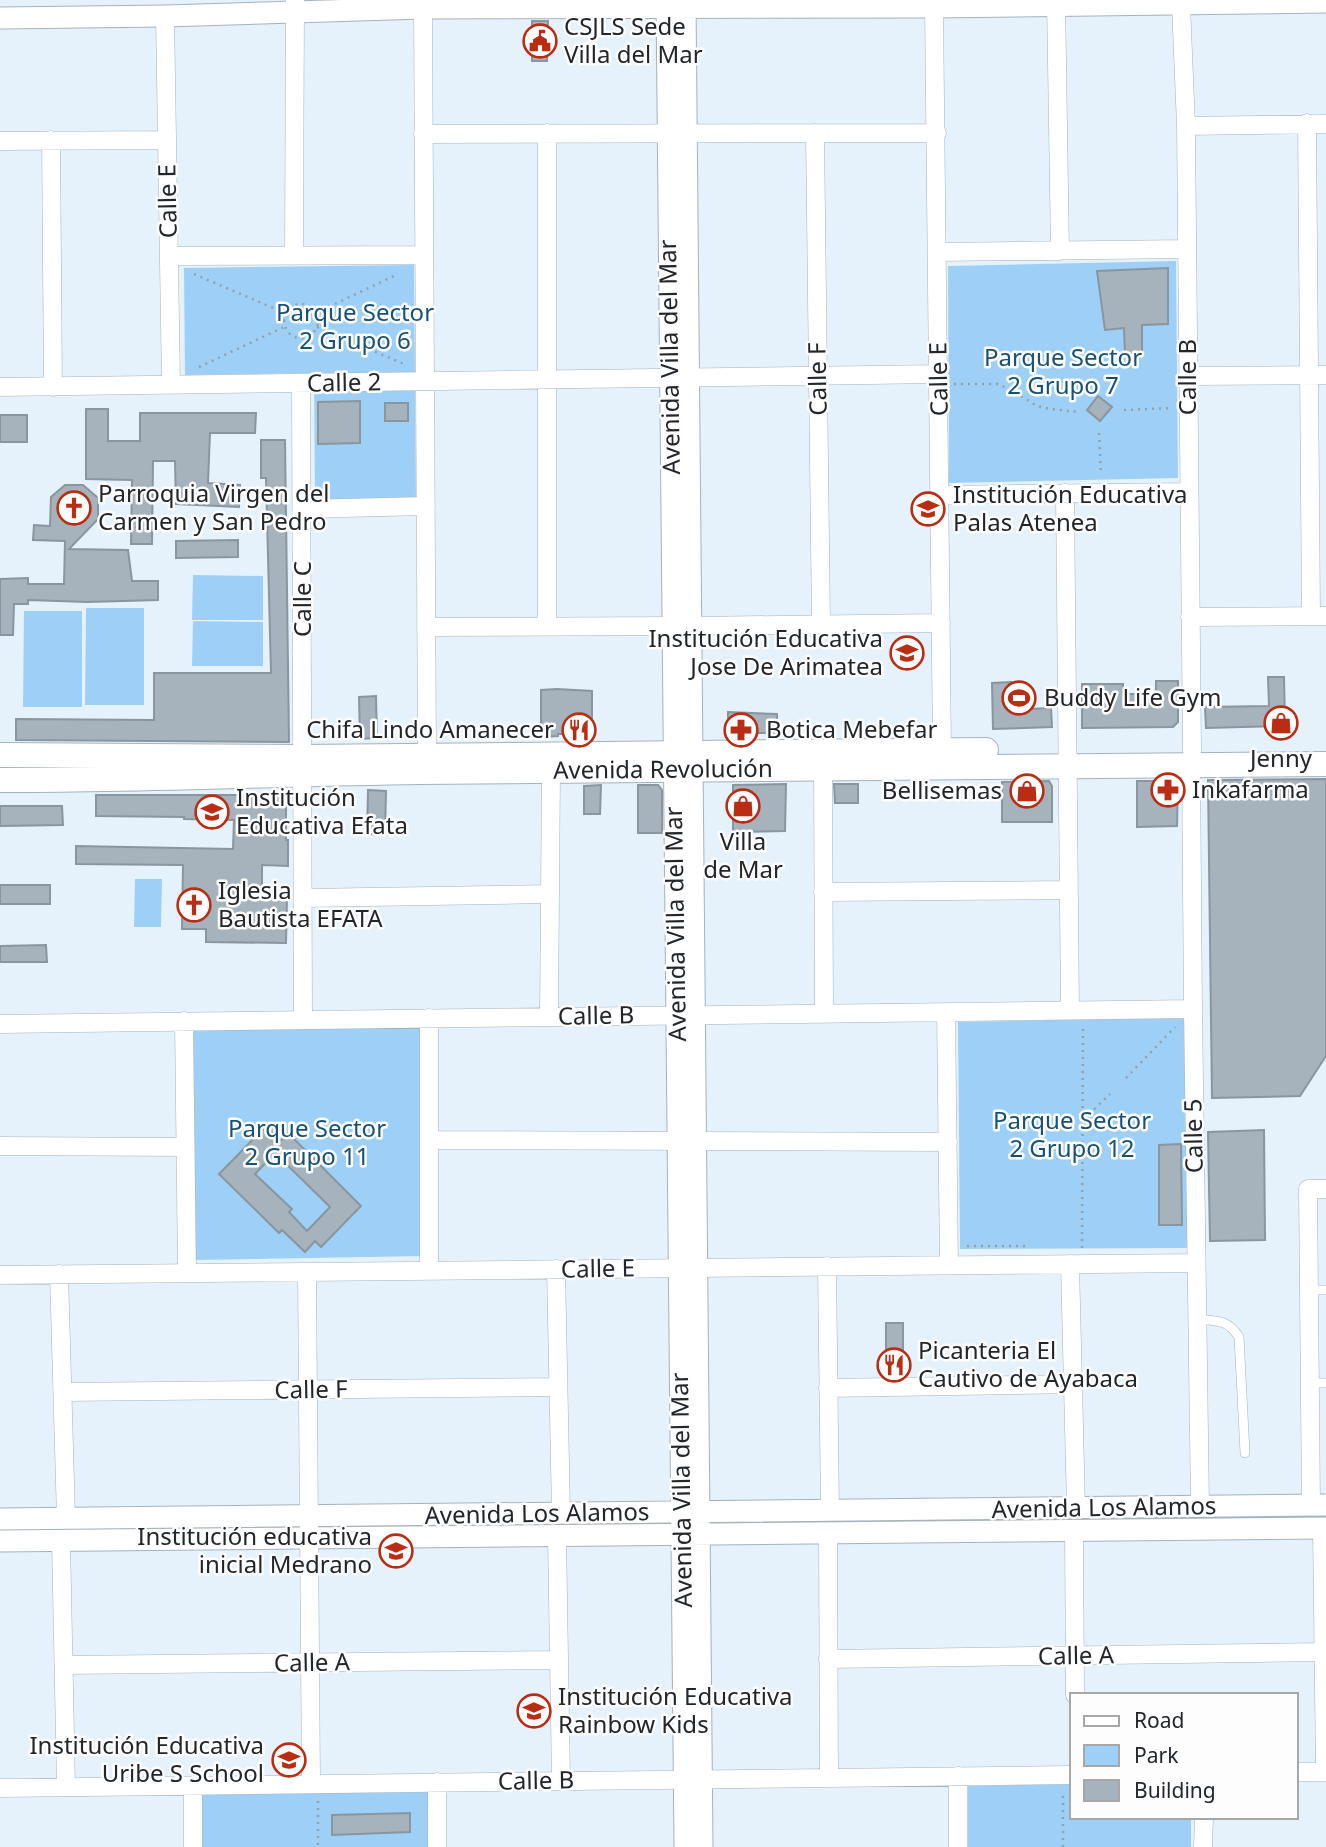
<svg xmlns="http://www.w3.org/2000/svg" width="1326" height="1847" font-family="'Noto Sans',sans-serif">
<rect width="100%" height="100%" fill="#e5f2fc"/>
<path fill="#9ed0f7" d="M1176,261L1178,478L949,483L948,266Z
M414,265L416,500L315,501L314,373L185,375L184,268Z
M193,575L263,576V620H192Z
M86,608H144V705H85Z
M24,611H82V707H23Z
M193,621L263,622V666H192Z
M135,879H162L161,927H134Z
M1184,1017L1188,1248L960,1249L958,1022Z
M421,1024L425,1256L193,1260L191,1029Z
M1072,1784V1817H1191V1847H968V1786Z
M429,1792V1847H202V1794Z"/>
<path fill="#a6b3bd" stroke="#89959f" stroke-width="2" fill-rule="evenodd" d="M532,21H548L547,61H532Z
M1168,268V324L1142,325V355L1125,356L1124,328L1105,330L1097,271Z
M1098,396L1112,407L1100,421L1087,410Z
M360,401V443L318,444V402Z
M385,403H408V421H385Z
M86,409H108V441H140V413H256L255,433H210L208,483L240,485L239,507L176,504L175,461H153L152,544H131L132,480L86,479Z
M0,415H27V442H0Z
M261,440H285L289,742L16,740V719L154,720V673H271L266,478H261Z
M65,485H83L98,498V519L69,549L128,550L132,581H158V600L87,602L28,600V604H14L13,635H0V579L28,578V584H64L65,541L33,540L34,525L50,526L51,497Z
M238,540V557L176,558V541Z
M1268,677H1284L1285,726L1206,728L1205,707L1269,706Z
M1156,681H1178V722L1173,727L1082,728V684H1123V694H1156Z
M1011,682V688L1027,687L1028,709L1051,708L1052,727L993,729L992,683Z
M557,689L592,691V734H558V736L541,737V690Z
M376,696L377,738L360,739L359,697Z
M728,712L777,714V733H728Z
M1326,779V1056L1300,1096L1212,1098L1208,780Z
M1049,781L1052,786V822H1002V782Z
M1137,781H1178L1177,826L1137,827Z
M786,784L785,831L733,832V785Z
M834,784H858V803H835Z
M601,785L600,814H584V786Z
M638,785H658L662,790V833H638Z
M368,790L386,791L385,835L367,834Z
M96,795H286V840H288V866L262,865V897H287L286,943L206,942V929H182L183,865L76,864V846L233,849L234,820L184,819V817L96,816Z
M0,806H62L63,825L0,826Z
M0,885H50V904H0Z
M46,945L47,962H0V946Z
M266,1126L280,1141L288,1133L361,1206L321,1247L315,1241L305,1252L282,1230L279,1233L219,1174ZM275,1153L330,1207L307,1231L289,1212L292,1209L255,1174Z
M1264,1130L1265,1240L1210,1241L1208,1132Z
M1181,1144L1182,1225H1159V1145Z
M886,1323H903V1370L886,1369Z
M410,1813V1832L332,1835V1815Z"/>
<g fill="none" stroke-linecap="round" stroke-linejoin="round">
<defs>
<path id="service" d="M1309,1290H1326
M1197,1319C1217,1321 1227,1319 1239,1337L1245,1453
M1310,1383H1326"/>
<path id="minor" d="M1056,0L1060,251
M1181,4L1186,126L1192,751
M934,7L942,750
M423,8L427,754
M165,16L171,385
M1307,123L1311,616
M1186,126L1326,124
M815,133L821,624
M423,134L937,133
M51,140L53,387
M0,141L167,140
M938,252L1187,249
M294,255L295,0
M169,256L424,255
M1188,376L1326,375
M301,383L303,1020
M0,387L939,374
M1065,493L1070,1010
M940,495L1189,492
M302,509L426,506
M1190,617L1326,616
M547,626V133
M691,626L941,623
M426,627L673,626
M1191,766L1193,1009L1200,1506
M823,768L824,1013
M823,892L1069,890
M303,898L550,894
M946,1012L949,1265
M549,1017L551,771
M429,1018V1271
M184,1021L187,1273
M0,1024L1193,1009
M429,1140L948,1142
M0,1146L185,1147
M1070,1264L1076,1508
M827,1266L830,1511
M556,1269L561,1513
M307,1272L311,1784
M59,1274L66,1518
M0,1275L1196,1263
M828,1388L1074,1384
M63,1392L558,1387
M1311,1505L1308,1189H1326
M1322,1528L1325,1772
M1074,1531L1075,1695
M828,1533L829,1778
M557,1535L561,1781
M61,1540L66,1787
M828,1659L1324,1652
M64,1665L559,1660
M1296,1772H1326
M958,1776V1847
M437,1782V1847
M193,1785V1847
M0,1788L1072,1775
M1203,1847L1204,1817"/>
<path id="tertiary" d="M667,0L685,1847
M685,0L702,1847
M0,18L165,16L423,8L934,7L1326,2
M0,1519L1326,1505
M0,1541L1326,1528"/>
<g id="secondary">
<path d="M0,755L303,757L986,750"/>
<path id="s1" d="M0,780C140,780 280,774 420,772C722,769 1024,767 1326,764"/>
</g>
</defs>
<use href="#service" stroke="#a6b2bc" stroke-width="10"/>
<use href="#minor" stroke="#a6b2bc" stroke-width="19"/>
<use href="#tertiary" stroke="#a6b2bc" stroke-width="23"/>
<use href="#secondary" stroke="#a6b2bc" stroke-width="26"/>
<path stroke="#959fa6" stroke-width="2.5" stroke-dasharray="2 5" stroke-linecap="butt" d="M194,274L285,313
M284 321a17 17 0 1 1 34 0a17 17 0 1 1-34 0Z
M316,313L398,274
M317,327L404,364
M199,367L284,327
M954,384H997L1010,389L1037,406L1050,409L1078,412
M1124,410L1173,408
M1099,433L1101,475
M1126,1078L1175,1027
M1084,1119L1110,1094
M967,1246H1030
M1082,1248L1083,1027
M318,1801V1847
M1063,1847V1792"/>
<use href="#service" stroke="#fff" stroke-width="9"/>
<use href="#minor" stroke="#fff" stroke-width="18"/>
<use href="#tertiary" stroke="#fff" stroke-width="21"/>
<use href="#secondary" stroke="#fff" stroke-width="24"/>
</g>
<defs>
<symbol id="civic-ring" viewBox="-11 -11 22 22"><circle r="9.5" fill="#fdfdfd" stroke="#b82d13" stroke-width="1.5"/><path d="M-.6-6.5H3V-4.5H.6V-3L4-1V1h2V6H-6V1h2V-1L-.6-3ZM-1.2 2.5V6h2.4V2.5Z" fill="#b82d13"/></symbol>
<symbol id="church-ring" viewBox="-11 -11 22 22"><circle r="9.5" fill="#fdfdfd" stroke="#b82d13" stroke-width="1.5"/><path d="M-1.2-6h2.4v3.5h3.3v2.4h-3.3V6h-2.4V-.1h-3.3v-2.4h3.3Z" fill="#b82d13"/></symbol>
<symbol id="school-ring" viewBox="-11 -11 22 22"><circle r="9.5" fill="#fdfdfd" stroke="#b82d13" stroke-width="1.5"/><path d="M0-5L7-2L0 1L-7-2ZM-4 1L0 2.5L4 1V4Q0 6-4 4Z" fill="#b82d13"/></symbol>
<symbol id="stadium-ring" viewBox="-11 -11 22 22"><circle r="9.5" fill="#fdfdfd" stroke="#b82d13" stroke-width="1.5"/><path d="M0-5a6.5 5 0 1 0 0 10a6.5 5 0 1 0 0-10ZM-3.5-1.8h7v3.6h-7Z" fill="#b82d13"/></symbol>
<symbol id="shop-ring" viewBox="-11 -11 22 22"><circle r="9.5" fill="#fdfdfd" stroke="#b82d13" stroke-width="1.5"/><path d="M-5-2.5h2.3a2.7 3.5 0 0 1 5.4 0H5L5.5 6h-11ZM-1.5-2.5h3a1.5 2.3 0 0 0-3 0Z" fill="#b82d13"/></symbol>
<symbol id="restaurant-ring" viewBox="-11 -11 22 22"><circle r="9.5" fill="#fdfdfd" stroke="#b82d13" stroke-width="1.5"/><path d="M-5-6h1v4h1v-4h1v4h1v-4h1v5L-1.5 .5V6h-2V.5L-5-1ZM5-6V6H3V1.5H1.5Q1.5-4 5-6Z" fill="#b82d13"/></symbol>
<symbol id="pharmacy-ring" viewBox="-11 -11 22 22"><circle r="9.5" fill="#fdfdfd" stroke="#b82d13" stroke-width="1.5"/><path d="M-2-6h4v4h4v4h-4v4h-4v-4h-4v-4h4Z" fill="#b82d13"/></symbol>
</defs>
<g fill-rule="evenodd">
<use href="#civic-ring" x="521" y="22" width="38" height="38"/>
<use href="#church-ring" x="55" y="489" width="38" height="38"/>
<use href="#school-ring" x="909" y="490" width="38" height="38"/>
<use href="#school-ring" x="888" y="634" width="38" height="38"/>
<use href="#stadium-ring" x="1000" y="679" width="38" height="38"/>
<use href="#shop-ring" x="1262" y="704" width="38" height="38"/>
<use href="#restaurant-ring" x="560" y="711" width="38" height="38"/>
<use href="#pharmacy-ring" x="722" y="711" width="38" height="38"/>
<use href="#pharmacy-ring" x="1149" y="771" width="38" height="38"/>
<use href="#shop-ring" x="1008" y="772" width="38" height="38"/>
<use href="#shop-ring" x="724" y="787" width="38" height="38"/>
<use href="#school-ring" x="193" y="793" width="38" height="38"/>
<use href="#church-ring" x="175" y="886" width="38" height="38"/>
<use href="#restaurant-ring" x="875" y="1346" width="38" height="38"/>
<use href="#school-ring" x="377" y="1532" width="38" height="38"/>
<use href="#school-ring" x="515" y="1692" width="38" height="38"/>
<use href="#school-ring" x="270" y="1741" width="38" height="38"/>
</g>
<g text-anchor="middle" stroke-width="5" stroke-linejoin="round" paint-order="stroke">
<g font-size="24" fill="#22262a" stroke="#fdfdfd" text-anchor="start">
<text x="564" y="35">CSJLS Sede<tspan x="564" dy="28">Villa del Mar</tspan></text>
<text x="98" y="502">Parroquia Virgen del<tspan x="98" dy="28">Carmen y San Pedro</tspan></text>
<text x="953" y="503">Institución Educativa<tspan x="953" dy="28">Palas Atenea</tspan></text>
<text x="883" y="647" text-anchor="end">Institución Educativa<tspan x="883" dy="28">Jose De Arimatea</tspan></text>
<text x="1044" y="706">Buddy Life Gym</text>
<text x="554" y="738" text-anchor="end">Chifa Lindo Amanecer</text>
<text x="766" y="738">Botica Mebefar</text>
<text x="1281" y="767" text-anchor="middle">Jenny</text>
<text x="1192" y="798">Inkafarma</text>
<text x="1002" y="799" text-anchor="end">Bellisemas</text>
<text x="236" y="806">Institución<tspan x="236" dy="28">Educativa Efata</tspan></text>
<text x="743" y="850" text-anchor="middle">Villa<tspan x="743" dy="28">de Mar</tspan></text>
<text x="218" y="899">Iglesia<tspan x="218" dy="28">Bautista EFATA</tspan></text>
<text x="918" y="1359">Picanteria El<tspan x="918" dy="28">Cautivo de Ayabaca</tspan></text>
<text x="372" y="1545" text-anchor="end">Institución educativa<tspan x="372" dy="28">inicial Medrano</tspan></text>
<text x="558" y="1705">Institución Educativa<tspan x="558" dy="28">Rainbow Kids</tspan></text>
<text x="264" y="1754" text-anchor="end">Institución Educativa<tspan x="264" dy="28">Uribe S School</tspan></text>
</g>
<g font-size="24" fill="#22262a" stroke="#fdfdfd">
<text transform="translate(168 201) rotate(-91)" y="8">Calle E</text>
<text transform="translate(670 357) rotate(-91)" y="8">Avenida Villa del Mar</text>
<text transform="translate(1188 377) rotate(-90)" y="8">Calle B</text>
<text transform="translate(818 379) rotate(-91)" y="8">Calle F</text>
<text transform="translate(939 379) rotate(-91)" y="8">Calle E</text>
<text transform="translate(344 383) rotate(-1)" y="8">Calle 2</text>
<text transform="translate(303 599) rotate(-90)" y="8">Calle C</text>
<text dy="8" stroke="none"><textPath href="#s1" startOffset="663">Avenida Revolución</textPath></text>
<text transform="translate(676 924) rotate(-91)" y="8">Avenida Villa del Mar</text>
<text transform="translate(596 1016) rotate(-1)" y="8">Calle B</text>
<text transform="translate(1194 1136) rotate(-91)" y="8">Calle 5</text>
<text transform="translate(598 1269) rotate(-1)" y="8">Calle E</text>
<text transform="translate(311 1390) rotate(-1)" y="8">Calle F</text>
<text transform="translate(682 1490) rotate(-91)" y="8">Avenida Villa del Mar</text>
<text transform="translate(1104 1508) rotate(-1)" y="8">Avenida Los Alamos</text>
<text transform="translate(537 1514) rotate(-1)" y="8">Avenida Los Alamos</text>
<text transform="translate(1076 1656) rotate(-1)" y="8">Calle A</text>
<text transform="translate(312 1663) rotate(-1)" y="8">Calle A</text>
<text transform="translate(536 1781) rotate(-1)" y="8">Calle B</text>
</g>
<g font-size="24" fill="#195075" stroke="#fdfdfd">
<text x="355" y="321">Parque Sector<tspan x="355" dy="28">2 Grupo 6</tspan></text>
<text x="1063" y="366">Parque Sector<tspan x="1063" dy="28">2 Grupo 7</tspan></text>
<text x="1072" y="1129">Parque Sector<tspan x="1072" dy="28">2 Grupo 12</tspan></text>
<text x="307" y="1137">Parque Sector<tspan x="307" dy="28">2 Grupo 11</tspan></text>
</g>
</g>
<rect x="1070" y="1693" width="228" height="126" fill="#fdfdfd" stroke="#a5a7a9" stroke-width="2"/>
<rect x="1084" y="1716" width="35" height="10" fill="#ffffff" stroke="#a5a7a9" stroke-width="2"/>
<text x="1134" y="1728" font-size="21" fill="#22262a">Road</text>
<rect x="1084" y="1745" width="35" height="21" fill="#9ed0f7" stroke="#a5a7a9" stroke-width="2"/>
<text x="1134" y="1763" font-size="21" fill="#22262a">Park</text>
<rect x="1084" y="1780" width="35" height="21" fill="#a6b3bd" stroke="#a5a7a9" stroke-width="2"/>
<text x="1134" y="1798" font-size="21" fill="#22262a">Building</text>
</svg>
